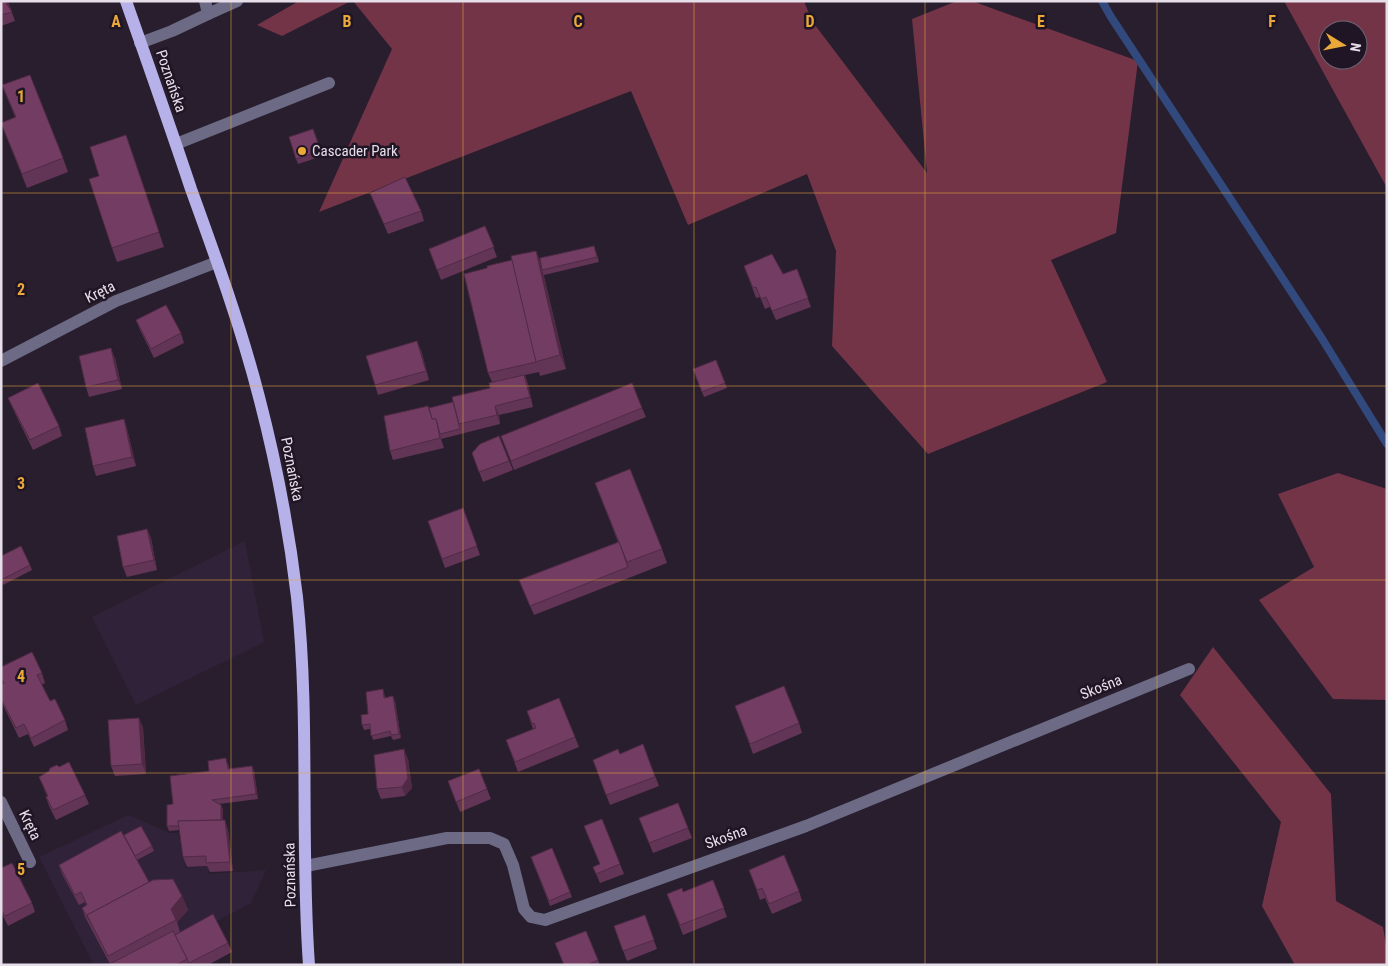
<svg xmlns="http://www.w3.org/2000/svg" width="1388" height="966" font-family="'Roboto Condensed',sans-serif">
<rect width="100%" height="100%" fill="#281e2e"/>
<g fill="#302238">
<polygon points="245,541 264,642 136,705 92,617"/>
<polygon points="130,815 169,833 178,833 186,868 208,866 209,874 266,870 251,903 134,965 94,965 39,857 126,816"/>
</g>
<g fill="#733447" fill-rule="evenodd">
<polygon points="299,1 351,1 282,36 257,25"/>
<polygon points="353,1 804,1 812,21 927,173 912,19 957,1 972,1 1138,61 1116,233 1051,260 1107,382 928,454 832,346 836,251 807,174 688,225 631,91 319,212 392,49"/>
<path d="M1284 1H1387V188ZM1328 30H1358V60H1328Z"/>
<polygon points="1338,473 1387,489 1387,700 1333,699 1259,600 1314,567 1278,494"/>
<polygon points="1213,647 1331,794 1336,901 1383,927 1387,951 1387,965 1295,965 1262,906 1281,822 1180,695"/>
</g>
<g fill="none" stroke-linecap="round" stroke-linejoin="round">
<polyline stroke="#32497d" stroke-width="8" points="1102,1 1111,17 1321,337 1387,444"/>
<g stroke="#6c6a84" stroke-width="12">
<polyline points="208,14 237,1"/>
<polyline points="140,43 172,31 208,14 205,1"/>
<polyline points="176,144 329,83"/>
<polyline points="1,361 116,301 217,262"/>
<polyline points="1,802 30,862"/>
<polyline points="306,866 447,838 490,838 504,844 513,865 524,909 531,917 545,920 806,826 1189,669"/>
</g>
<path stroke="#b7b1e9" stroke-width="12" d="M126 1C148 64 170 126 191 189 216 258 241 327 259 397 276 462 289 530 297 597 310 719 300 842 309 965"/>
</g>
<g fill="#623455">
<polygon points="1,1 8,1 15,21 1,26"/>
<polygon points="2,85 63,158 68,172 27,188 1,123 15,117"/>
<polygon points="313,129 323,156 298,164 296,159"/>
<polygon points="126,135 164,247 117,262 112,248 99,176"/>
<polygon points="370,193 421,211 424,221 388,234"/>
<polygon points="485,226 497,257 441,280 429,249"/>
<polygon points="536,251 541,264 596,251 599,262 544,275 543,272 566,369 540,376 539,372 525,375 528,384 533,407 499,415 500,424 441,439 444,448 393,460 390,451 430,412 453,402 490,388 492,382 488,373 487,268 512,260"/>
<polygon points="744,266 783,274 797,269 811,307 776,320 770,307 765,309 760,297 756,298"/>
<polygon points="136,320 181,333 184,343 154,358 140,330"/>
<polygon points="421,350 429,380 378,395 375,385"/>
<polygon points="115,358 122,389 89,397 86,387"/>
<polygon points="716,360 727,388 704,397 693,369"/>
<polygon points="8,398 59,426 62,436 33,450 12,407"/>
<polygon points="642,408 646,417 514,470 501,436"/>
<polygon points="124,419 127,429 136,466 96,476 93,466"/>
<polygon points="499,436 513,470 483,482 472,453"/>
<polygon points="595,483 662,549 667,563 534,615 519,580 618,542"/>
<polygon points="463,508 480,555 445,568 428,521"/>
<polygon points="147,529 151,538 157,570 127,577 123,567"/>
<polygon points="1,556 30,565 32,570 3,585 1,581"/>
<polygon points="1,667 42,673 45,683 41,685 50,701 65,720 68,730 34,747 28,734 19,738 1,701 1,684 3,684 1,681"/>
<polygon points="383,689 385,697 395,701 401,738 393,740 391,736 373,740 370,729 364,730 362,725"/>
<polygon points="735,706 799,723 802,733 753,754"/>
<polygon points="527,711 575,737 579,747 518,772 506,740 533,729"/>
<polygon points="143,727 146,774 115,776 111,766"/>
<polygon points="643,744 659,786 610,805 593,760 620,754"/>
<polygon points="408,759 412,788 405,796 381,799 377,789"/>
<polygon points="228,763 229,769 252,766 254,771 258,799 219,804 221,805 223,810 223,820 228,830 233,871 210,872 207,866 187,867 183,857 179,830 169,831 167,826 173,804 209,771"/>
<polygon points="479,769 491,799 460,812 448,781"/>
<polygon points="39,777 85,795 89,804 56,820 49,806 46,797 47,796"/>
<polygon points="678,803 692,838 653,853 639,818"/>
<polygon points="124,835 152,846 154,851 137,860 149,882 182,896 188,910 177,922 180,932 228,943 232,952 208,965 108,965 110,964 85,917 82,908 86,905 85,902 79,905 62,874 59,865"/>
<polygon points="552,848 572,897 550,906 531,857"/>
<polygon points="620,864 624,874 600,883 593,867"/>
<polygon points="1,868 32,903 35,912 8,926 1,912"/>
<polygon points="749,870 799,891 802,901 772,914 765,898 760,900"/>
<polygon points="713,880 727,917 683,935 667,894 683,892"/>
<polygon points="645,915 657,949 627,961 614,926"/>
<polygon points="586,931 600,965 564,965 555,943"/>
</g>
<g fill="#502a45">
<polygon points="8,1 11,11 6,3"/>
<polygon points="536,251 541,265 566,369 560,355"/>
<polygon points="417,341 421,350 429,380 426,371"/>
<polygon points="111,348 115,358 122,389 118,380"/>
<polygon points="524,375 528,384 533,407 530,397"/>
<polygon points="495,406 499,415 500,424 497,415"/>
<polygon points="124,419 127,429 136,466 132,457"/>
<polygon points="436,419 441,439 444,448 440,438"/>
<polygon points="147,529 151,538 157,570 154,560"/>
<polygon points="393,696 395,701 401,738 399,734"/>
<polygon points="139,718 143,727 146,774 142,764"/>
<polygon points="404,749 408,759 412,788 405,796 402,787"/>
<polygon points="252,766 254,771 258,799 256,794"/>
<polygon points="221,805 223,810 223,830 221,825"/>
<polygon points="225,820 228,830 233,871 230,862"/>
<polygon points="182,896 188,910 177,922 171,909"/>
</g>
<g fill="#723c63" stroke="#502a45">
<polygon points="1,1 8,1 6,3 12,12 1,15"/>
<polygon points="30,75 63,158 22,174 1,123 16,117 2,85"/>
<polygon points="313,129 321,151 296,159 289,137"/>
<polygon points="126,135 159,232 112,248 89,179 99,176 90,147"/>
<polygon points="405,177 421,211 384,224 370,193"/>
<polygon points="485,226 494,247 437,270 429,249"/>
<polygon points="594,246 597,257 542,270 540,258"/>
<polygon points="536,251 560,355 535,362 511,256"/>
<polygon points="772,254 783,274 797,269 808,298 772,311 766,297 761,299 756,287 753,288 744,266"/>
<polygon points="512,260 536,362 488,373 464,274 487,268 487,266"/>
<polygon points="166,305 181,333 151,349 136,320"/>
<polygon points="417,341 426,371 375,385 366,356"/>
<polygon points="111,348 118,380 86,387 79,356"/>
<polygon points="716,360 725,383 702,392 693,369"/>
<polygon points="524,375 530,397 495,406 497,415 459,424 452,397 490,388 489,383"/>
<polygon points="38,383 59,426 30,440 8,398"/>
<polygon points="632,383 642,408 511,461 501,436"/>
<polygon points="453,402 460,429 440,434 436,419 432,419 429,408"/>
<polygon points="428,406 432,419 436,419 440,438 390,451 384,416"/>
<polygon points="124,419 132,457 93,466 85,428"/>
<polygon points="499,436 509,461 479,472 472,453 480,444"/>
<polygon points="630,469 662,549 627,562 595,483"/>
<polygon points="463,508 477,546 442,559 428,521"/>
<polygon points="147,529 154,560 123,567 117,536"/>
<polygon points="619,542 628,567 530,606 519,580"/>
<polygon points="21,546 30,565 1,580 1,556"/>
<polygon points="32,652 42,673 37,675 50,701 55,699 65,720 31,738 24,724 16,728 1,699 1,684 4,683 1,678 1,667"/>
<polygon points="784,686 799,723 750,744 735,706"/>
<polygon points="383,689 384,698 393,696 399,734 391,735 390,731 371,736 370,724 362,725 361,715 368,714 366,692"/>
<polygon points="559,698 575,737 515,762 506,740 536,728 534,723 532,724 527,711"/>
<polygon points="139,718 142,764 111,766 108,720"/>
<polygon points="643,744 655,777 606,795 593,760 618,749 620,754"/>
<polygon points="404,749 408,778 402,787 377,789 374,755"/>
<polygon points="226,758 228,769 252,766 256,794 212,800 221,805 221,820 178,821 179,826 167,826 167,805 173,804 170,776 209,771 208,761"/>
<polygon points="69,762 85,795 53,810 46,797 48,796 39,777 49,771 50,768 57,765 59,767"/>
<polygon points="479,769 487,789 456,802 448,781"/>
<polygon points="678,803 688,828 649,843 639,818"/>
<polygon points="602,819 620,864 596,874 593,867 600,864 584,826"/>
<polygon points="225,820 230,862 206,863 206,856 183,857 178,821"/>
<polygon points="141,826 152,846 135,856 124,835"/>
<polygon points="121,831 149,882 87,915 89,920 82,908 87,905 81,892 75,895 59,865"/>
<polygon points="552,848 570,892 549,901 531,857"/>
<polygon points="784,855 799,891 769,904 762,888 757,890 749,870"/>
<polygon points="12,863 32,903 5,916 1,910 1,868"/>
<polygon points="173,879 182,896 171,909 176,920 108,956 87,915 153,880"/>
<polygon points="713,880 724,908 680,925 667,894 682,888 683,892"/>
<polygon points="213,914 228,943 189,963 175,935"/>
<polygon points="645,915 654,940 623,951 614,926"/>
<polygon points="173,931 187,959 176,965 108,965"/>
<polygon points="586,931 598,960 587,965 564,965 555,943"/>
</g>
<path fill="none" stroke="#eba93a" stroke-width="1" stroke-opacity="0.55" d="M231 1V965M463 1V965M694 1V965M925 1V965M1157 1V965M1 193H1387M1 386H1387M1 580H1387M1 773H1387"/>
<circle fill="#eba93a" stroke="#1f1524" stroke-width="2" cx="302" cy="151" r="5"/>
<g text-anchor="middle" dominant-baseline="central" stroke-width="5" stroke-linejoin="round" paint-order="stroke">
<g font-size="15" fill="#e6dfea" stroke="#1f1524">
<text transform="translate(171 81) rotate(71)">Poznańska</text>
<text transform="translate(100 292) rotate(-26)">Kręta</text>
<text transform="translate(292 469) rotate(79)">Poznańska</text>
<text transform="translate(1101 687) rotate(-22)">Skośna</text>
<text transform="translate(30 825) rotate(64)">Kręta</text>
<text transform="translate(726 837) rotate(-20)">Skośna</text>
<text transform="translate(290 875) rotate(-91)">Poznańska</text>
</g>
<g font-size="15" fill="#e6dfea" stroke="#1f1524" text-anchor="start">
<text x="312" y="151">Cascader Park</text>
</g>
</g>
<g font-size="16" text-anchor="middle" font-weight="bold" fill="#eba93a" stroke="#1f1524" stroke-width="5" stroke-linejoin="round" paint-order="stroke">
<text x="116" y="27">A</text>
<text x="347" y="27">B</text>
<text x="578" y="27">C</text>
<text x="810" y="27">D</text>
<text x="1041" y="27">E</text>
<text x="1272" y="27">F</text>
<text x="21" y="102">1</text>
<text x="21" y="295">2</text>
<text x="21" y="489">3</text>
<text x="21" y="682">4</text>
<text x="21" y="875">5</text>
</g>
<rect width="1388" height="966" fill="none" stroke="#e6dfea" stroke-width="5"/>
<g transform="translate(1343 45) rotate(100)"><circle r="24" fill="#1f1524" stroke="#6f6673"/>
<path d="M0-4L9 19L0 12L-9 19Z" fill="#eba93a"/>
<text y="-8" font-size="14" font-weight="bold" text-anchor="middle" fill="#e6dfea">N</text>
</g>
</svg>
